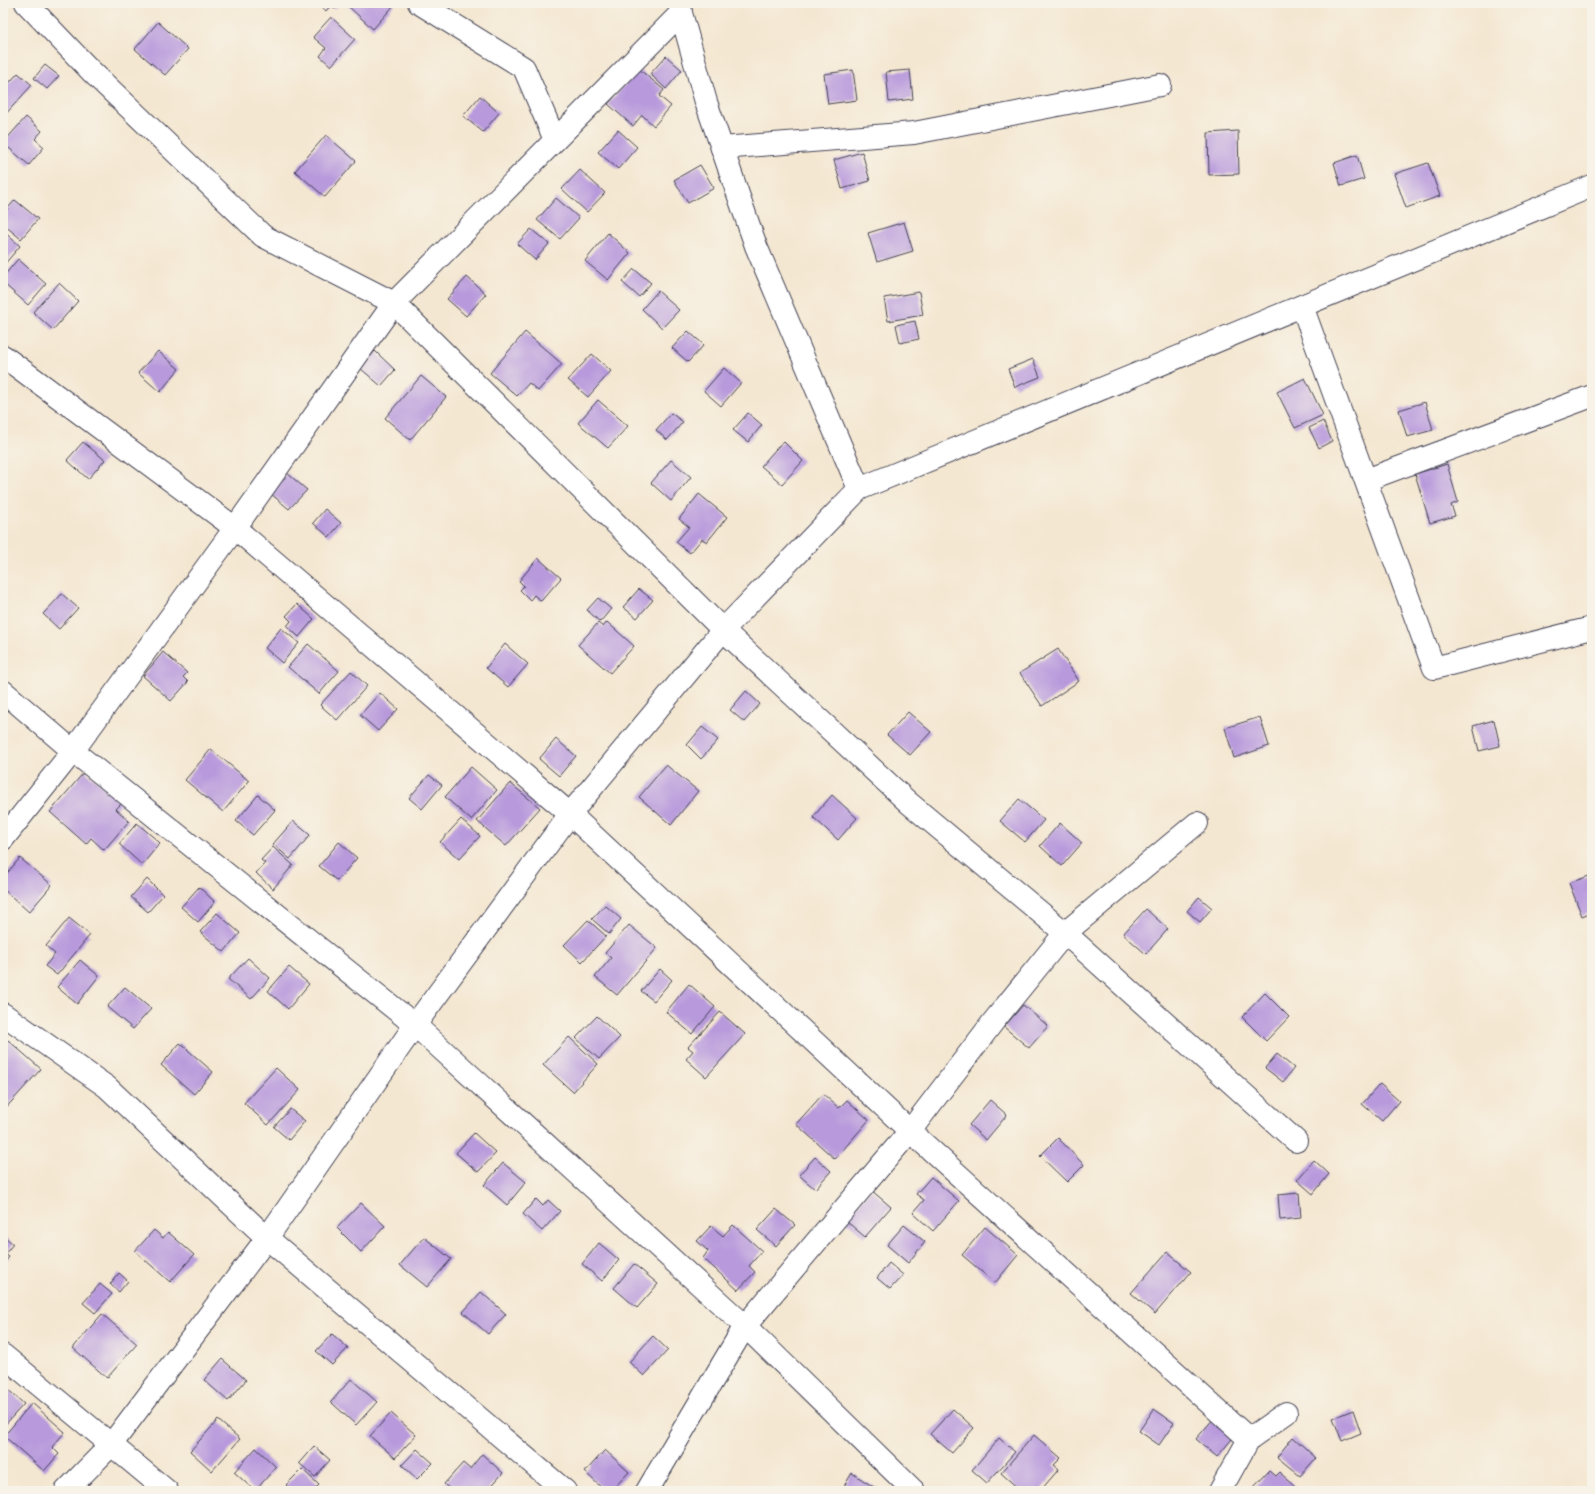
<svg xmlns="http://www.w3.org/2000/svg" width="1595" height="1494" font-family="'IM FELL Great Primer',serif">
<rect width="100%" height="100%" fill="#f7f3e8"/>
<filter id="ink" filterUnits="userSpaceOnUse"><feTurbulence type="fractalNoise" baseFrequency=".025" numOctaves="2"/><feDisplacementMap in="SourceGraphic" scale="8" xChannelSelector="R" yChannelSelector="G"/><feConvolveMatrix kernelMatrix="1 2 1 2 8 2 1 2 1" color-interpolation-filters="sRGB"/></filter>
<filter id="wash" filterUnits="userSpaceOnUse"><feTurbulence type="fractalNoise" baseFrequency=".012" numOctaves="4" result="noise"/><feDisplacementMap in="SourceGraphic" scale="16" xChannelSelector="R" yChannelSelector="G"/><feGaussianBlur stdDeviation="0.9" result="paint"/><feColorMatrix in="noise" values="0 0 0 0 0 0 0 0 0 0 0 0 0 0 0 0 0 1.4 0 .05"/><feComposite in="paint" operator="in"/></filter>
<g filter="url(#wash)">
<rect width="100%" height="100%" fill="#f4e7d1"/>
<g id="blocks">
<g fill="#b799dc">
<polygon points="317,3 340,3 335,9 331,5 326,11"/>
<polygon points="350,3 396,3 373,29 348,6"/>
<polygon points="331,17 355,39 331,66 320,56 326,48 313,37"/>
<polygon points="158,22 188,49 165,75 135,49"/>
<polygon points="666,56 682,70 666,89 650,74"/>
<polygon points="45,65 59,76 47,89 34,78"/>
<polygon points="639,69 664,90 659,96 671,106 654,126 642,115 633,126 608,104"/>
<polygon points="853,70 857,100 828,104 824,74"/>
<polygon points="910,70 913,99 889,102 886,72"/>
<polygon points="18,73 32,85 3,117 3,76 10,82"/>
<polygon points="480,96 499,113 483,132 463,116"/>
<polygon points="26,117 42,131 35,139 44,147 29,165 3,143"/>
<polygon points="618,130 637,147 618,169 598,152"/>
<polygon points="1238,131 1239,174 1209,175 1208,133"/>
<polygon points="326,135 356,161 325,197 295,171"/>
<polygon points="862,152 870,181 842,189 834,160"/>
<polygon points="1357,155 1364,179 1341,186 1334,163"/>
<polygon points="1428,163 1440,196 1406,208 1394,174"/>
<polygon points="700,165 714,188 688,203 674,180"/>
<polygon points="580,170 605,193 587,212 562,189"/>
<polygon points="556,198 579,218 560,239 537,220"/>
<polygon points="15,200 38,219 21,239 3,224 3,214"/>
<polygon points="904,222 913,251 877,262 868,233"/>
<polygon points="531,229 549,244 535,260 517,244"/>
<polygon points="3,231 20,246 3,266"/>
<polygon points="608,233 630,253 608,280 585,261"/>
<polygon points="18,259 46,284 28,305 3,283 3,277"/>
<polygon points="634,269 651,283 639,297 622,282"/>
<polygon points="467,277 486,294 466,316 447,299"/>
<polygon points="59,283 78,301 53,330 33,312"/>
<polygon points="658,291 679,310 662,328 642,309"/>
<polygon points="919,292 923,315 888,321 884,298"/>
<polygon points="915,321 919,339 900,343 896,325"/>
<polygon points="688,331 704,345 688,362 672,348"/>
<polygon points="525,332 562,364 538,391 529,383 517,396 490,373"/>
<polygon points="158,351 179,369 160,392 138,373"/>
<polygon points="375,351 395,370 381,386 360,368"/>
<polygon points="592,354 611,371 588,397 568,380"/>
<polygon points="1033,359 1040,377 1015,387 1008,369"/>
<polygon points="724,368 741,383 721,406 704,391"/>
<polygon points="421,376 446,397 410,440 385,418"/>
<polygon points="1305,378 1323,415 1295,428 1277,392"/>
<polygon points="598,400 628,426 608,448 578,423"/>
<polygon points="1425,402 1433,430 1407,437 1399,410"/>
<polygon points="671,413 683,422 667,440 656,430"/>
<polygon points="748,413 762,425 748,442 733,430"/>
<polygon points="1323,421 1332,441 1319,448 1309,428"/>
<polygon points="783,441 803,461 782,484 761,466"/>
<polygon points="83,442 105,460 88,479 67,460"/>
<polygon points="671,460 691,477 671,501 651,483"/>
<polygon points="1447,464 1458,502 1451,505 1455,516 1430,523 1415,474"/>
<polygon points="287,473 307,490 289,509 270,493"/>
<polygon points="699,494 727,517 707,542 702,539 690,553 676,542 689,527 679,519"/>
<polygon points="325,509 341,523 329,537 313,523"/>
<polygon points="538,558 561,578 541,601 534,595 530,600 520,590 524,586 519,581"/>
<polygon points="639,589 653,600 637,618 623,607"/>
<polygon points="62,594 78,608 59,629 43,614"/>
<polygon points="598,598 611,609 600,622 587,610"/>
<polygon points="297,604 314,619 299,637 287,626 291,621 286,616"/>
<polygon points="607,622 634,646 610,673 578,645 598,623 603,627"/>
<polygon points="281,628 299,643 282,663 265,648"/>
<polygon points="308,644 339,671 319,694 288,667"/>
<polygon points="505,644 528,664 508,687 486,668"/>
<polygon points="1058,649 1079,681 1042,706 1020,673"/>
<polygon points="163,652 187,673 183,677 188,682 171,701 143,676"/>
<polygon points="351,671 367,686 337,720 320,705"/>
<polygon points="746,691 760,704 744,722 730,710"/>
<polygon points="380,693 398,709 378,731 360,715"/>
<polygon points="908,712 931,732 910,755 887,735"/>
<polygon points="1260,717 1269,746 1234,758 1225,728"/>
<polygon points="1494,720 1500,746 1479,751 1473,726"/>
<polygon points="702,727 718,740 701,759 687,745"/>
<polygon points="556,739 576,756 559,776 539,759"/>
<polygon points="211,749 249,781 223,812 185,780"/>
<polygon points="666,765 698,791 671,825 639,797"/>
<polygon points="471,767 497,790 471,820 445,797"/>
<polygon points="85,771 122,803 116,809 129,821 104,850 91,838 86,844 50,812"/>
<polygon points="429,775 442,785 422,809 409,798"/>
<polygon points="510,783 540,808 506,846 477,821"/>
<polygon points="258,795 275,810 253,835 236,821"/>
<polygon points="832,795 857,818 838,840 813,817"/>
<polygon points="1019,799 1044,820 1025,842 1000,821"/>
<polygon points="461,819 480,836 459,859 440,842"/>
<polygon points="293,821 310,835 290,859 273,844"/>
<polygon points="137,823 160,843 142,865 119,844"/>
<polygon points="1060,823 1082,843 1062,866 1040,846"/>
<polygon points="339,842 357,858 337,881 319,866"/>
<polygon points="273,847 293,865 273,889 256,873 265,863 261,860"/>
<polygon points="20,858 52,885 29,912 3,889 3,878"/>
<polygon points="1592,875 1592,912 1582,916 1569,883"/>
<polygon points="147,879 163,895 148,912 131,897"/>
<polygon points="199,887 215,902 198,922 181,907"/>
<polygon points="1199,897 1212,908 1200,922 1187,911"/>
<polygon points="605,905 621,919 609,934 592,919"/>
<polygon points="1146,909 1168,929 1146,954 1123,934"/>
<polygon points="217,913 240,933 224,952 200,932"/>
<polygon points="69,918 90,935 57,975 45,966 55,954 46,946"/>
<polygon points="588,920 606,936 582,962 564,945"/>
<polygon points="629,925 657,948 617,995 595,977 611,958 605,953"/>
<polygon points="248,958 270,978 251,999 228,979"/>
<polygon points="80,960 99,976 77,1004 57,987"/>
<polygon points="289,967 309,984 288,1009 268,991"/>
<polygon points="660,969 672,980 654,1001 641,991"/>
<polygon points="689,984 715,1007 692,1034 666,1012"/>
<polygon points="125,987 151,1009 133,1029 107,1007"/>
<polygon points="1265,993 1289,1017 1266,1041 1242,1017"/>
<polygon points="1023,1005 1048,1026 1029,1048 1004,1027"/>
<polygon points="720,1012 745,1034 706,1077 686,1059 693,1051 688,1047"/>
<polygon points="597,1016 620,1037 599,1059 576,1038"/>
<polygon points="569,1037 598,1064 573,1092 543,1065"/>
<polygon points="8,1040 41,1069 3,1111 3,1046"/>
<polygon points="180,1043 213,1072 194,1094 161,1065"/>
<polygon points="1277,1054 1294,1068 1283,1082 1265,1068"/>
<polygon points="276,1068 300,1090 268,1125 244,1103"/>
<polygon points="1380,1084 1399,1101 1382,1121 1362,1104"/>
<polygon points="823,1094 839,1108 847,1100 869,1120 835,1159 796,1124"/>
<polygon points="990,1100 1007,1115 986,1140 969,1125"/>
<polygon points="290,1109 305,1121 289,1140 274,1127"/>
<polygon points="474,1133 496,1153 478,1172 456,1153"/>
<polygon points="1058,1138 1084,1165 1067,1182 1040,1156"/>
<polygon points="815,1157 831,1171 815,1189 799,1175"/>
<polygon points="1314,1160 1329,1174 1313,1194 1297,1180"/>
<polygon points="503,1163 526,1182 507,1205 484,1185"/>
<polygon points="931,1177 959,1201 933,1231 913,1213 924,1200 916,1194"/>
<polygon points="871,1190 891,1207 865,1237 845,1220"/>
<polygon points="1299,1193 1301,1218 1280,1220 1278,1195"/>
<polygon points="536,1199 543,1206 548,1200 560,1211 542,1231 523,1214"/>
<polygon points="361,1203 385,1226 361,1252 337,1228"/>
<polygon points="776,1209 795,1225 776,1246 757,1230"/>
<polygon points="733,1225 762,1251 749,1266 755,1272 738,1290 703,1258 708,1251 697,1241 711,1226 723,1236"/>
<polygon points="904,1225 925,1242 908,1263 887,1245"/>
<polygon points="985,1227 1018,1255 995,1283 962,1255"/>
<polygon points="154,1230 163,1238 168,1232 194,1255 170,1282 135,1251"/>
<polygon points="3,1235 13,1244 5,1254 9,1257 3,1264"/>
<polygon points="424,1237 451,1259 427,1287 400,1265"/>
<polygon points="599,1243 619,1260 602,1281 582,1264"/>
<polygon points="1167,1252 1191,1272 1155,1314 1131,1293"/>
<polygon points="889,1263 903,1275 890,1289 877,1278"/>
<polygon points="634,1264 658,1284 637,1308 614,1288"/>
<polygon points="119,1273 128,1281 119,1292 110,1284"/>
<polygon points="100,1284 112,1294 95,1313 83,1303"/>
<polygon points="481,1292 506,1314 488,1334 463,1312"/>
<polygon points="102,1314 137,1344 107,1378 73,1348"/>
<polygon points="332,1334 348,1348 332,1365 316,1351"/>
<polygon points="653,1336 668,1350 644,1376 629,1362"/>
<polygon points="222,1359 246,1380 228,1401 204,1380"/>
<polygon points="351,1379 377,1402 356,1425 331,1402"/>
<polygon points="3,1385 24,1404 3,1427"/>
<polygon points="32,1403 65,1432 52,1447 59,1454 44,1471 4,1436"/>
<polygon points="953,1409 974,1428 952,1453 930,1434"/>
<polygon points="1154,1409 1174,1423 1159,1445 1139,1431"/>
<polygon points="1353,1410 1361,1433 1342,1441 1333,1418"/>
<polygon points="391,1413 416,1435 395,1458 370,1436"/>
<polygon points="1215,1417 1236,1434 1217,1457 1196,1439"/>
<polygon points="218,1420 240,1439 212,1471 190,1451"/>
<polygon points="1034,1435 1061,1458 1054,1465 1059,1469 1040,1491 1021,1491 1001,1473"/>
<polygon points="1293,1437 1316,1458 1300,1476 1277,1457"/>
<polygon points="999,1438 1015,1452 987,1483 972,1470"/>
<polygon points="314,1446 330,1460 315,1477 299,1463"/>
<polygon points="256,1448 276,1467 255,1491 234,1472"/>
<polygon points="417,1449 433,1463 417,1479 402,1465"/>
<polygon points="605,1450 629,1472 611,1491 605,1491 585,1472"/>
<polygon points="482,1454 503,1473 487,1491 452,1491 444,1484 463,1463 470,1469"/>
<polygon points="302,1469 319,1485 313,1491 292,1491 286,1485"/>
<polygon points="1269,1471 1275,1476 1279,1472 1295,1486 1291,1491 1256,1491 1253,1488"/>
<polygon points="852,1473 880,1491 841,1491"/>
</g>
</g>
</g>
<g filter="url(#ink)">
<use href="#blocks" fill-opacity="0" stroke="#424052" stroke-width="1"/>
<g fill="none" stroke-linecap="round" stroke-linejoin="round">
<defs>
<g id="minor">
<polyline points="26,3 91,71 263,236 394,303 723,630 909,803 1065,933 1296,1141"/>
<polyline points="419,3 524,68 555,140"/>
<polyline points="680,3 681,13 706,102 756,246 859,489"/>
<polyline points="722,148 914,133 1160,85"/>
<polyline points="1302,306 1434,668 1592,628"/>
<polyline points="3,356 235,528 570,814 910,1131 1249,1439"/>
<polyline points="1366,480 1592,396"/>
<polyline points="3,691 73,751 415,1025 745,1326 914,1491"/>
<polyline points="3,839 73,751 235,528 394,303 681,13"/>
<polyline points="3,1014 107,1087 267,1238 565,1491"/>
<polyline points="3,1355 167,1491"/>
<polyline points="66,1491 111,1445 267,1238 415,1025 570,814 723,630 859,489 1592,186"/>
<polyline points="647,1491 745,1326 910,1131 993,1022 1065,933 1197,823"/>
<polyline points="1220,1491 1249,1439 1286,1413"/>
</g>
</defs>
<use href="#minor" stroke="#424052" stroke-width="24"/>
<use href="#minor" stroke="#fff" stroke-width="22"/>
</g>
</g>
<rect width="1595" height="1494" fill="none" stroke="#f7f3e8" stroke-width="16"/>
</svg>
